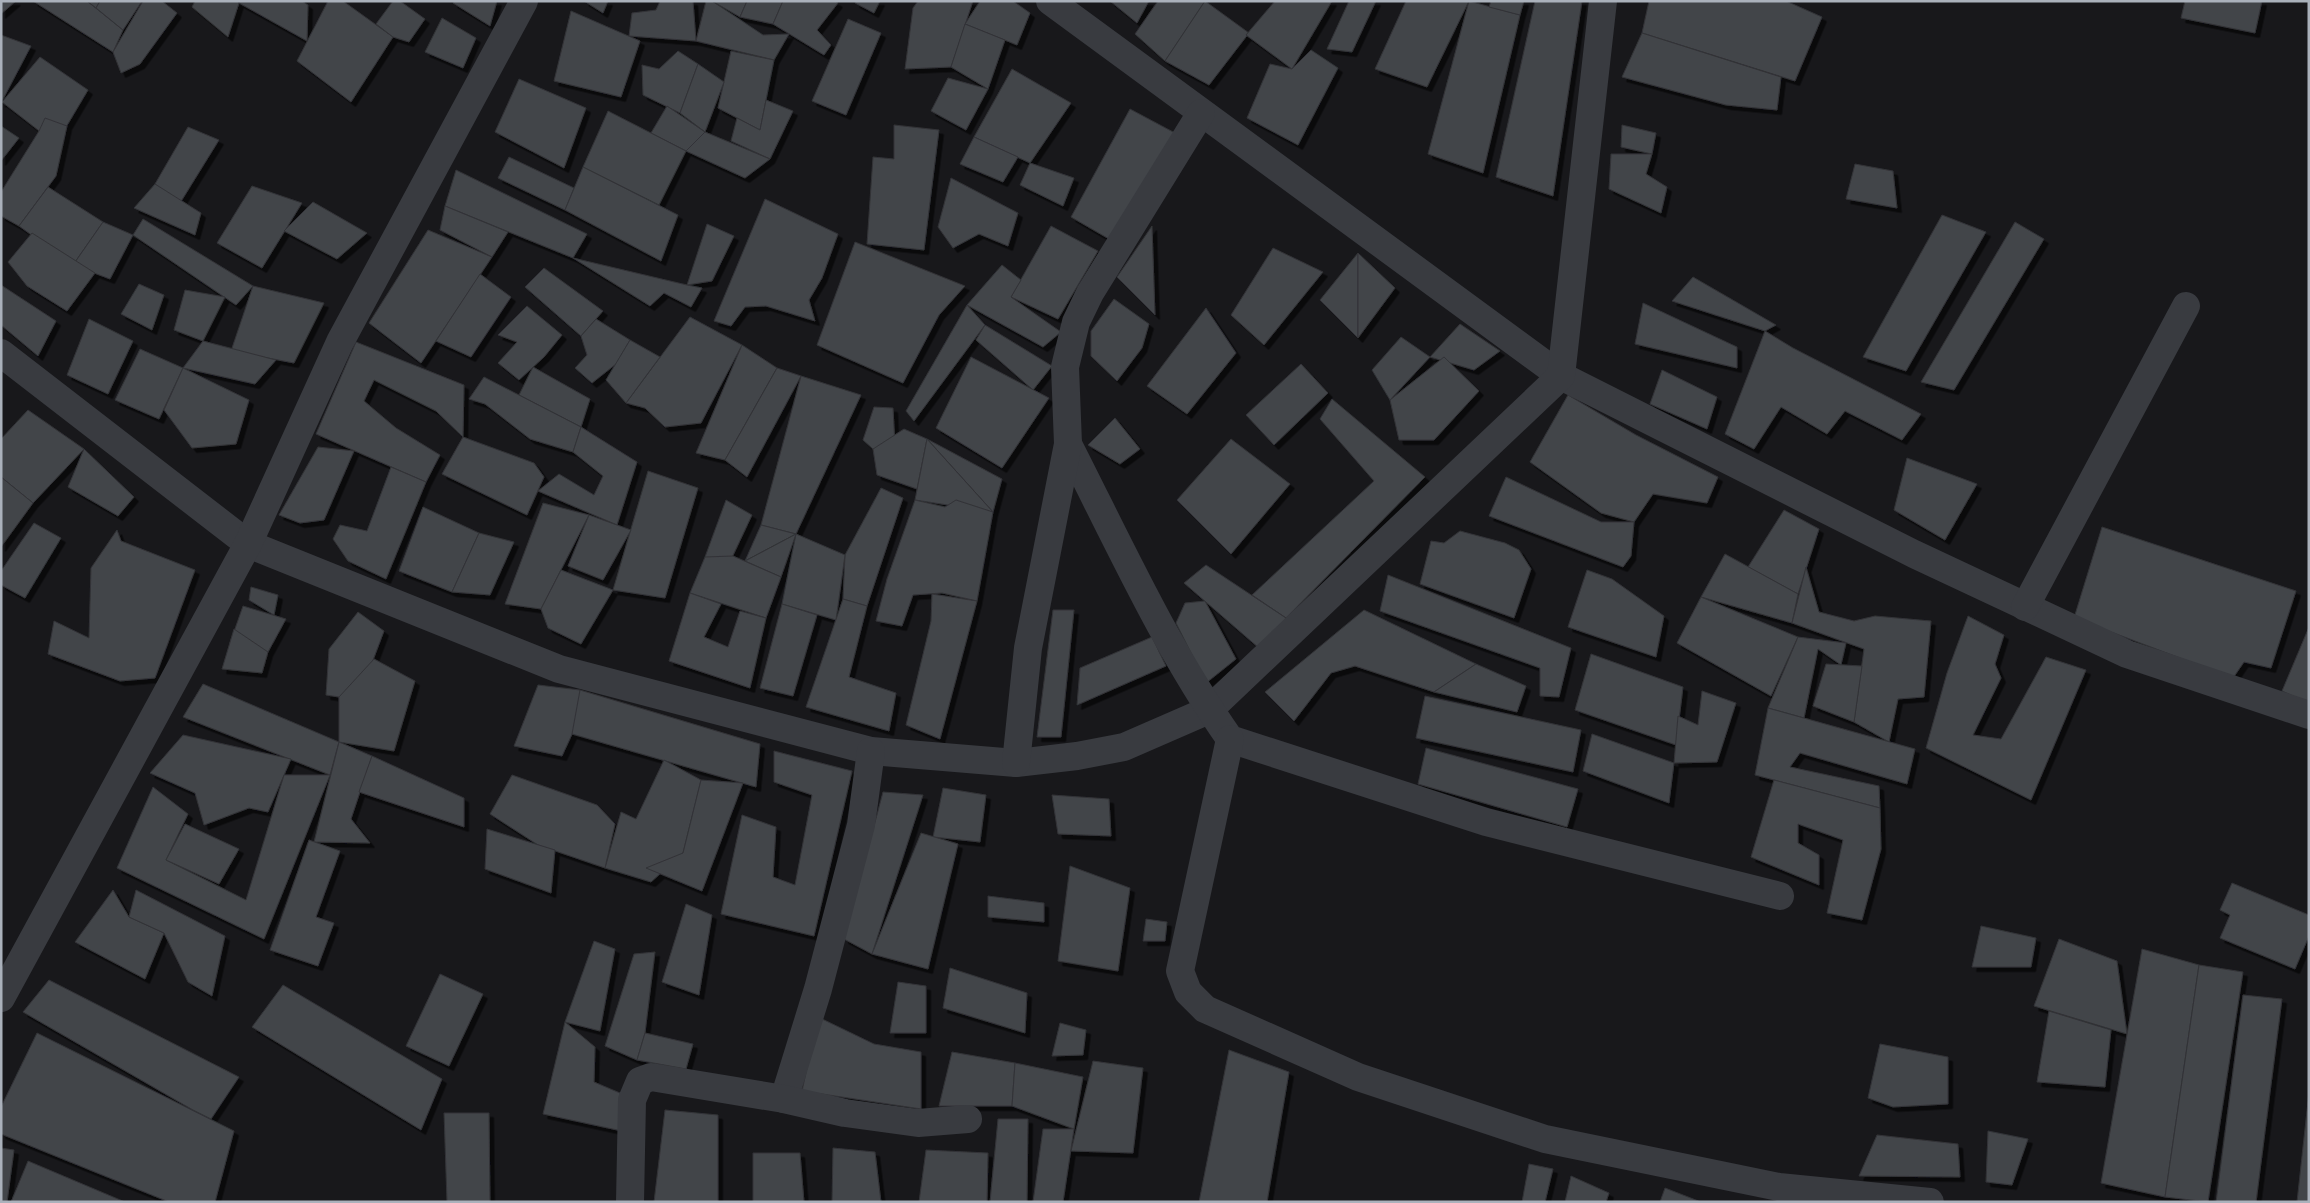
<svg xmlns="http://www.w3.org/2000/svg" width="2310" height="1203" font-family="'Archivo Narrow',sans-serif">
<defs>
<filter id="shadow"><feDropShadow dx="4.5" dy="4.5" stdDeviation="0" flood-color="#0009"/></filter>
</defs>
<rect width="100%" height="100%" fill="#18181b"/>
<g fill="#424448" stroke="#323337" filter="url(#shadow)">
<polygon points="1,1 16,1 1,14"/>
<polygon points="33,1 87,1 123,30 113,52"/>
<polygon points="87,1 100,1 96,8"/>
<polygon points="100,1 142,1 123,30 96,8"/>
<polygon points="143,1 162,1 177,13 140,64 121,73 113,52"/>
<polygon points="195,1 237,1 239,3 228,37 192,7"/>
<polygon points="241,1 302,1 308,5 307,41 239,3"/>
<polygon points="328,1 343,1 393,37 351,102 297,61"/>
<polygon points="393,1 400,1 425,19 409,42 393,37 376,24"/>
<polygon points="454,1 497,1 490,26 453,3"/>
<polygon points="584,1 608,1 603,13"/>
<polygon points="660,1 693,1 696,41 629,36 632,13 656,10"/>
<polygon points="706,1 712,1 763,35 789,34 774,60 696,41"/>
<polygon points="712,1 747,1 740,17"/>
<polygon points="747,1 783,1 773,24 740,17"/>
<polygon points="783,1 835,1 838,3 817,30 831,45 824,55 773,24"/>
<polygon points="856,1 880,1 874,13 855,3"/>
<polygon points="918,1 973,1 951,67 905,69 913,8"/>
<polygon points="980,1 1013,1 1030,13 1017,45 965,24"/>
<polygon points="1110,1 1149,1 1137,23"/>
<polygon points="1158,1 1205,1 1165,61 1135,34"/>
<polygon points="1205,1 1249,33 1209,85 1165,61"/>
<polygon points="1275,1 1332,1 1292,69 1246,35"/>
<polygon points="1349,1 1376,1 1352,52 1327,49"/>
<polygon points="1406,1 1469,1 1427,87 1375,69"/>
<polygon points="1469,1 1520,15 1483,173 1428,154"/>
<polygon points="1491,1 1524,1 1520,15 1489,7"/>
<polygon points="1535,1 1582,1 1553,196 1496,177"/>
<polygon points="1649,1 1786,1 1822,17 1795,81 1642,33"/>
<polygon points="2185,1 2262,1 2255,33 2181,18"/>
<polygon points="571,11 640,41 621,97 554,81"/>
<polygon points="442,18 476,38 463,68 425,52"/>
<polygon points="848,19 881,33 846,115 812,101"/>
<polygon points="965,24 1005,40 988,89 951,67"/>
<polygon points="1642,33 1781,77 1777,110 1726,105 1622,77"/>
<polygon points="1,35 31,46 1,103"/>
<polygon points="1311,50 1338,68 1298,145 1247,118 1270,64 1292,69"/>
<polygon points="678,51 698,64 680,113 643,95 642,65 659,69"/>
<polygon points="731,51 774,60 760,130 718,108"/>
<polygon points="40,57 88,90 56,144 2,102"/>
<polygon points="698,64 724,82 705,132 680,113"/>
<polygon points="1012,69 1071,103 1030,163 974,137"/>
<polygon points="948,78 988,89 966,130 931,111"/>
<polygon points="519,79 586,108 564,168 495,132"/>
<polygon points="766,100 793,111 770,159 731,141 737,118 760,130"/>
<polygon points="667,106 705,132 686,151 651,133"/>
<polygon points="1130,109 1175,133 1109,239 1071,217"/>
<polygon points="608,111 686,151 659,205 583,167"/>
<polygon points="45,118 67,126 56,176 19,226 1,216 1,192 39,131"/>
<polygon points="894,125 939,130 924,250 867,244 873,157 894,159"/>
<polygon points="1622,125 1656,133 1652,154 1621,147"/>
<polygon points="1,126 19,138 1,161"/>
<polygon points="188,127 219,140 180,203 155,184"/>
<polygon points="705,132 770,159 745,178 686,151"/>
<polygon points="974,137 1018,157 1003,182 960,164"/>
<polygon points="1611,154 1652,154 1646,174 1667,187 1661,213 1609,189"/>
<polygon points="509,157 574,188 565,210 498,178"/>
<polygon points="1030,163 1074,178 1063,206 1020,185"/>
<polygon points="1855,164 1893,171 1897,208 1846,199"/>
<polygon points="583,167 678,215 661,261 565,210"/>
<polygon points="456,170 587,234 573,258 445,206"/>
<polygon points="951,178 1018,213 1008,246 979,234 953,248 938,227"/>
<polygon points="155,184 201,213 195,235 134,208"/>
<polygon points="252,186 302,203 262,268 217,243"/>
<polygon points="48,187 103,222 73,265 19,226"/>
<polygon points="765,199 838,234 822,278 809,300 815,321 766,306 745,307 731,326 714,321"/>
<polygon points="313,202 367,233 337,259 284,231"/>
<polygon points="445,206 508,232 492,257 440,230"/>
<polygon points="1942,215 1986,232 1906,371 1863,357"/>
<polygon points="143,219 253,286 236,305 133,235"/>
<polygon points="103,222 133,235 110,279 73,265"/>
<polygon points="2015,222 2044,239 1954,390 1921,382"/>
<polygon points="707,224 734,236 712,281 687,285"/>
<polygon points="1051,226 1098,251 1058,319 1011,297"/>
<polygon points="1152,226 1155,315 1117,277"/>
<polygon points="428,230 492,257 421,363 369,323"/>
<polygon points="32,233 95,273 67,311 27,286 8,262"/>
<polygon points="855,242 965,286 939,315 903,383 817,345"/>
<polygon points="1273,248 1323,272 1264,345 1231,315"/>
<polygon points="1358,253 1358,338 1320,300"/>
<polygon points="1358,253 1395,288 1358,338"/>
<polygon points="573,258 687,285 702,288 691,307 664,293 650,306"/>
<polygon points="1002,265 1021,280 1011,297 1061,332 1043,347 967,305"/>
<polygon points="544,268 603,311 581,336 525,287"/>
<polygon points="480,274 511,297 471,357 436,341"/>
<polygon points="1693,277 1776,325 1765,331 1672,301"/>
<polygon points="139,284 164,295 152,330 121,314"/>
<polygon points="1,285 56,321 38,356 1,325"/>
<polygon points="253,286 324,303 294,363 231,351"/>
<polygon points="185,290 225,297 203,341 174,330"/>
<polygon points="1114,299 1149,324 1142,348 1117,381 1091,356 1091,331"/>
<polygon points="1643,303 1737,347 1737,368 1635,344"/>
<polygon points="967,305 985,325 914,421 906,411"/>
<polygon points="527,306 562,335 544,357 519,380 498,363 517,342 498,335"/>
<polygon points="1206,308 1236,353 1187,414 1147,386"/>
<polygon points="690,317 742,345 701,423 665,427 645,408 626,403"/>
<polygon points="89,319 133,341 108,394 67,375"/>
<polygon points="596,319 630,340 616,364 592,383 575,368 587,355 581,336"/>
<polygon points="1460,324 1500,351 1474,370 1430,357"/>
<polygon points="985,325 1052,366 1033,390 976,340"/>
<polygon points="1765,331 1793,348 1921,414 1902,440 1845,411 1827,434 1781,407 1754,449 1725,434"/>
<polygon points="1401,337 1430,357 1390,400 1372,370"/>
<polygon points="630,340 660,357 626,403 606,380"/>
<polygon points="203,341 276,360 255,384 183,368"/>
<polygon points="356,342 464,385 463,437 436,411 374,380 364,401 396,428 440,455 426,482 316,434"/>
<polygon points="742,345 777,368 725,460 696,453"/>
<polygon points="140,349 183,368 159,419 115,400"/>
<polygon points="971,357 1049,398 1002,468 936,428"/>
<polygon points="1444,357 1479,391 1434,440 1399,440 1390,400"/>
<polygon points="1301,364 1328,393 1274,445 1246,415"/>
<polygon points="533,367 590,399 581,427 519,395"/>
<polygon points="183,368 249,400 236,444 192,448 164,410"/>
<polygon points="777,368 801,376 747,477 725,460"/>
<polygon points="1662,370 1717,397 1707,429 1650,404"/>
<polygon points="801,376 861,395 796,534 761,525"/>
<polygon points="484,377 581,427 573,452 530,439 485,404 469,399"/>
<polygon points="1568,395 1636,435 1718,477 1707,503 1653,494 1634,522 1601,513 1530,462"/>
<polygon points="1332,399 1425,477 1286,618 1252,595 1374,481 1320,419"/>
<polygon points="874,407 893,408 895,446 873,449 863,440"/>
<polygon points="28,410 84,449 33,503 1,477 1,439"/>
<polygon points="1115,418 1140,449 1120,464 1088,445"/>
<polygon points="581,427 637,462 617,525 538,491 559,474 594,495 603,476 573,452"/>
<polygon points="904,429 927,439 917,489 877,475 873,449"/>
<polygon points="463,437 534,463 544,477 527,515 442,474"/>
<polygon points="927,439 1002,479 993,512"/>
<polygon points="927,439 993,512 915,500"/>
<polygon points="1231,439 1290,484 1231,554 1177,500"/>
<polygon points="318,447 354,451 324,520 300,523 279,515"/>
<polygon points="84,449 134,497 118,516 68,487"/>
<polygon points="1907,458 1977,484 1945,540 1894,510"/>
<polygon points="391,467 426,482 386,579 348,561 333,539 340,525 367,531"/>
<polygon points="648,471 698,488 665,598 613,590"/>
<polygon points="1,477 33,503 1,547"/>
<polygon points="1506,477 1601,522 1634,522 1631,556 1623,567 1489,516"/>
<polygon points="881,488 903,498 867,606 843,599 845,555"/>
<polygon points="726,500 752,515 728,566 705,557"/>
<polygon points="915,500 945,507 956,500 993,512 977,601 942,593 913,595 902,626 876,621 887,579"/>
<polygon points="543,503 589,515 541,609 505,604"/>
<polygon points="423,507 479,533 452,592 399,571"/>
<polygon points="1784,510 1819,529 1798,594 1748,567"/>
<polygon points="589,515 631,530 603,580 568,566"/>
<polygon points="34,523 61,538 25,598 1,585 1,571"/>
<polygon points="761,525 796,534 745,561"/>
<polygon points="2102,527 2296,591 2271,668 2244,662 2233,678 2074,618"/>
<polygon points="117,530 121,541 195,570 155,678 120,681 48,654 54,621 89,638 91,568"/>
<polygon points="1460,531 1505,543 1519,550 1531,569 1514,618 1420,584 1431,541 1444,543"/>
<polygon points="479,533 514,542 490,595 452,592"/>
<polygon points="796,534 781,577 745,561"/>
<polygon points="796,534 845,555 836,620 782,604"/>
<polygon points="1725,554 1798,594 1792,623 1701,597"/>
<polygon points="733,556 781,577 766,618 690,593 705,557"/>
<polygon points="1206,565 1286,618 1267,655 1184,583"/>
<polygon points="1806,567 1819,612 1854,621 1875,616 1931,621 1924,697 1898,699 1889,742 1854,722 1864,649 1792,623"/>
<polygon points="561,570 613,590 581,644 548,628 541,609"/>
<polygon points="1587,570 1612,579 1664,616 1656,657 1568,627"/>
<polygon points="1388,575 1571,648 1559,697 1540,696 1540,668 1380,611"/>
<polygon points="251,587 278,595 274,615 249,600"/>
<polygon points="690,593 721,604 704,637 728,647 740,611 766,618 750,688 669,661"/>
<polygon points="932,594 977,601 940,739 906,725 931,621"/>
<polygon points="1701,597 1798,637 1771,696 1677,643"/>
<polygon points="843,599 867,606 849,677 896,693 889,731 806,707"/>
<polygon points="1205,601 1236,659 1206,683 1176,623 1185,603"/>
<polygon points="782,604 817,615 793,696 760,688"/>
<polygon points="243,606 286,619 268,652 230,643"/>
<polygon points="1053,610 1074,610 1061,737 1037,737"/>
<polygon points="1364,610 1476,664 1434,692 1355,666 1331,673 1294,721 1265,692"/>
<polygon points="358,612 384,631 358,700 326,695 329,649"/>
<polygon points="1968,616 2004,635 1995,664 2001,678 1973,735 2001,739 2046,657 2086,670 2031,800 1926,748 1947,673"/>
<polygon points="2309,627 2309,703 2282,691"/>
<polygon points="234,629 268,652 262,673 222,669"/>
<polygon points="1152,637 1166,666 1077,705 1080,668"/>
<polygon points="1798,637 1846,643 1841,665 1818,649 1804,718 1768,708"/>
<polygon points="1591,654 1683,687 1676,745 1575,710"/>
<polygon points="374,659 415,681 394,751 339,742 339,697"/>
<polygon points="1476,664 1526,686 1517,712 1434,692"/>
<polygon points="1826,664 1862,666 1854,722 1813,706"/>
<polygon points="203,684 339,742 330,775 183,717"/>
<polygon points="538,685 580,690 580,717 562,756 514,746"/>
<polygon points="580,690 760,744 756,787 572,734"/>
<polygon points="1702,691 1736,703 1717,762 1674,763 1678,716 1698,725"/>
<polygon points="1425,696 1581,730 1573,772 1416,738"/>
<polygon points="1768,708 1915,749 1907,784 1800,753 1790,767 1879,786 1880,808 1755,775"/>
<polygon points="1592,734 1674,763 1669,803 1583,771"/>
<polygon points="183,735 291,759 268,812 249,808 204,825 195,793 150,773"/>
<polygon points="339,742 372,756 351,819 370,843 314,842"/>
<polygon points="1426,748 1578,789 1567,827 1418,784"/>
<polygon points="774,751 852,771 814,936 721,914 742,815 776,827 773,877 795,885 812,795 774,782"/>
<polygon points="372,756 464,798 464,827 359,792"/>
<polygon points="664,760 701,780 683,853 651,882 605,868 621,812 636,819"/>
<polygon points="284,775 330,775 264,939 117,868 153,787 188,814 166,860 246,900"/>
<polygon points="512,775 597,805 615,824 605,868 538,845 490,814"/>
<polygon points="701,780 743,783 702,891 646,868 683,853"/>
<polygon points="1774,780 1880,808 1881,849 1862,920 1827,913 1843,840 1798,824 1798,843 1819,855 1819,885 1751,857"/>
<polygon points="943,788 986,795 980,842 933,837"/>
<polygon points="883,792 923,795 872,954 844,939"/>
<polygon points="1052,795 1109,799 1111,836 1058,834"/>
<polygon points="185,824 239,849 219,884 166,860"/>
<polygon points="487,829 555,850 551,893 485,869"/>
<polygon points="921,833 958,844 928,969 872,954"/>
<polygon points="309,840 340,851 316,917 334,923 318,966 270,950"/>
<polygon points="1070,866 1130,888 1118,971 1058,961"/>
<polygon points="2232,883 2309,915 2309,936 2295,969 2220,938 2230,915 2220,910"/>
<polygon points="113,890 129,917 164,933 145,979 75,942"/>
<polygon points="136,890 225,936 212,996 188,982 164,933 129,917"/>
<polygon points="988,896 1044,903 1044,922 988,917"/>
<polygon points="686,904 712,915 699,995 662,982"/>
<polygon points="1146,919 1167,922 1165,941 1143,941"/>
<polygon points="1981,926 2036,938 2031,967 1972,967"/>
<polygon points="2059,939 2117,961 2127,1034 2034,1006"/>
<polygon points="594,941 615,949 600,1031 565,1022"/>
<polygon points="2142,949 2199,965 2165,1197 2101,1183"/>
<polygon points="655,952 645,1033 637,1060 605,1046 634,954"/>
<polygon points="2199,965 2243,972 2208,1202 2165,1197"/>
<polygon points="950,968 1027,993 1025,1033 943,1008"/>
<polygon points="440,974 483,994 449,1066 406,1046"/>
<polygon points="49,980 239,1077 211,1119 193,1110 23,1012"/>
<polygon points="898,982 926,986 926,1033 890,1033"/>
<polygon points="283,985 442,1079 421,1130 252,1027"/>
<polygon points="2243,995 2282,999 2256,1202 2216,1202"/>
<polygon points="2049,1011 2111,1030 2105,1087 2037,1082"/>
<polygon points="818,1017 874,1044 921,1052 921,1109 802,1091"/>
<polygon points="565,1022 595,1047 594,1082 620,1093 631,1133 543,1114"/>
<polygon points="1060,1023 1086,1030 1083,1055 1052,1056"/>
<polygon points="37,1033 234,1131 215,1202 169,1202 1,1134 1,1107"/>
<polygon points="645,1033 693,1044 686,1069 637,1060"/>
<polygon points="1880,1044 1948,1057 1948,1104 1893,1107 1868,1098"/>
<polygon points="1229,1050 1289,1072 1267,1202 1199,1202"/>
<polygon points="952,1052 1015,1063 1012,1106 939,1106"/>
<polygon points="1093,1061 1143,1068 1133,1153 1071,1151"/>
<polygon points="1015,1063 1083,1077 1074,1129 1012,1106"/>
<polygon points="2309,1092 2309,1202 2297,1202"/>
<polygon points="665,1110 718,1115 718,1202 654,1202"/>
<polygon points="444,1113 489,1113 490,1202 447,1202"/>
<polygon points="998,1119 1028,1119 1027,1202 990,1202"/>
<polygon points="1043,1129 1074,1129 1063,1202 1033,1202"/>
<polygon points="1988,1131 2028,1139 2012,1185 1986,1182"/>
<polygon points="1877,1135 1958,1144 1960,1177 1859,1176"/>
<polygon points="1,1148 14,1150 7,1202 1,1202"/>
<polygon points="833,1148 875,1152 881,1202 832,1202"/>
<polygon points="926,1150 988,1153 987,1202 919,1202"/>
<polygon points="753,1153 800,1153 804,1202 753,1202"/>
<polygon points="28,1161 125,1202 11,1202"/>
<polygon points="1529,1164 1553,1169 1545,1202 1522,1202"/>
<polygon points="1571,1176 1609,1193 1606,1202 1565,1202"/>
<polygon points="1665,1188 1701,1202 1660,1202"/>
</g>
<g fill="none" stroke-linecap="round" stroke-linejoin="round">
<g stroke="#393b40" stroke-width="28">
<polyline points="1050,1 1561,376 1914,554 2127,654 2309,715"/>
<polyline points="1,353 248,544 559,669 871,751 1016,763 1077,756 1124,747 1209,710 1561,376 1603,1"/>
<path d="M1068 444C1119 544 1166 648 1230 739L1486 822 1780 896"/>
<polyline points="2025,607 2186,306"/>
<polyline points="1230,739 1180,971 1188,992 1205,1009 1358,1077 1545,1139 1779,1187 1930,1202"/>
<polyline points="1016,763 1028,648 1068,444 1065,367 1076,322 1090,293 1201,113"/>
<polyline points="1,998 248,544 340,342 524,1"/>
<polyline points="784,1099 818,989 861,825 871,751"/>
<polyline points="630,1202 632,1100 640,1081 651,1077 784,1099 845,1113 918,1123 968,1119"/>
</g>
</g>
<rect width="2310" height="1203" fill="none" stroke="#aab1bb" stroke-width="5"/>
</svg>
